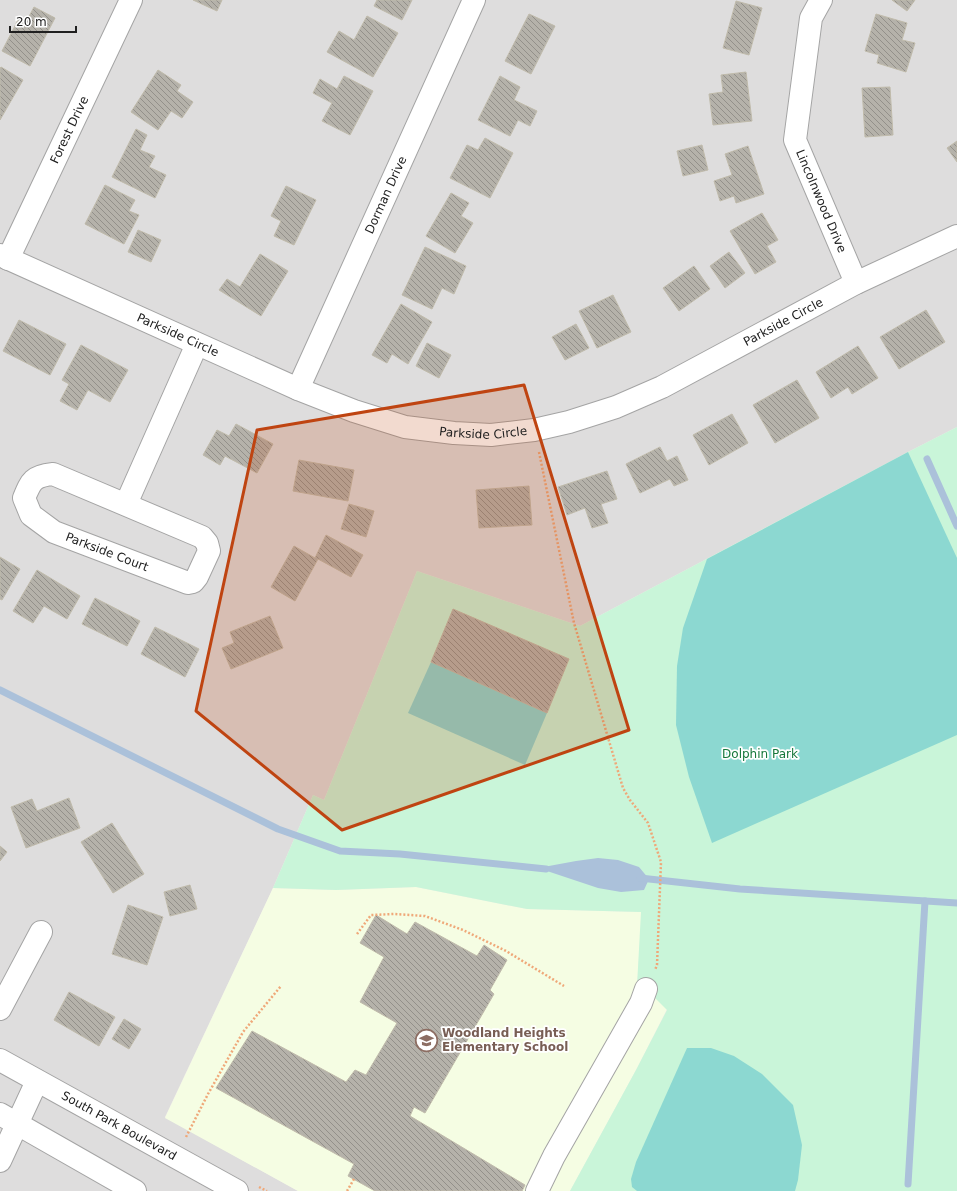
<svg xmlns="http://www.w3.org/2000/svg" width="957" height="1191" font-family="'DejaVu Sans',sans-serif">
<defs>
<pattern id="building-back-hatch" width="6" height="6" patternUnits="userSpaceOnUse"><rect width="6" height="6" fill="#b5b2aa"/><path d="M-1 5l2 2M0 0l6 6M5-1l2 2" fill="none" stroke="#93908a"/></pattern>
</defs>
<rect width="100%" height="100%" fill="#f0efe7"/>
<polygon fill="#dedddd" points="0,0 957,0 957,427 908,452 580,626 417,571 324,800 313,795 273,888 165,1117 298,1191 0,1191"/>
<polygon fill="#f5fde3" points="416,887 527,909 642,912 637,986 646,989 667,1009 636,1070 570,1191 298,1191 165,1118 273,888 336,890"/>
<polygon fill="#c9f5d9" points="957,427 957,1191 570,1191 636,1070 667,1010 646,989 637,986 641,912 527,909 416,887 336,890 273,888 313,795 324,800 417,571 580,626 908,452"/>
<g fill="#8cd8d1">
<polygon points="908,452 957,558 957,735 712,843 689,777 676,725 677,666 683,628 707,559"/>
<polygon points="431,662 547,713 525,765 408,713"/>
<polygon points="687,1048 711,1048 734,1056 762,1074 793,1105 802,1145 798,1180 795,1191 637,1191 632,1187 631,1179 636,1162"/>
</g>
<polygon fill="#abc1da" points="598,858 618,860 639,867 649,879 644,890 621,892 598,888 538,868 576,861"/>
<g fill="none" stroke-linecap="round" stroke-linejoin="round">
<g stroke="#abc1da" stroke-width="7">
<polyline points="927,459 957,526"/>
<polyline points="0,690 278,829 340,851 400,854 546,869"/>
<polyline points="640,878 740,889 957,903"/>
<polyline points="908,1184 925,901"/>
</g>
</g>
<g fill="url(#building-back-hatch)" stroke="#c0bbab">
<polygon points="193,0 222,0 217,11"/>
<polygon points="377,0 412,0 402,20 374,6"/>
<polygon points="892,0 915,0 907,11"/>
<polygon points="736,1 762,8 749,55 723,48"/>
<polygon points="34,7 55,18 30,66 2,51 19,18 26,22"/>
<polygon points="529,14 555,26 531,74 505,61"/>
<polygon points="876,14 907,23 902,40 915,43 906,72 877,63 879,55 865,51"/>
<polygon points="367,16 398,33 373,77 327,52 339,31 354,40"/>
<polygon points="1,67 23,80 0,120 0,68"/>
<polygon points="158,70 181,85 177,91 193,102 182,118 171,111 158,130 131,112"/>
<polygon points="746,72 752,121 713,125 709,94 723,92 721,75"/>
<polygon points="344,76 373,91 350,135 322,121 332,103 313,93 320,79 337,89"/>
<polygon points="500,76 520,87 514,100 537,111 530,126 518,120 510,136 478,120"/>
<polygon points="890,87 893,135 865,137 862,88"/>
<polygon points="136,129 147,135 140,150 155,156 149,167 166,175 155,198 112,177"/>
<polygon points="485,138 513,153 490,198 450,178 467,145 478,150"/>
<polygon points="957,141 957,162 947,148"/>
<polygon points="702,145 708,170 683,176 677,151"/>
<polygon points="748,146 764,194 736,203 734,196 720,201 714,181 732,175 725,154"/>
<polygon points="105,185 135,200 129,211 139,215 124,244 85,224"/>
<polygon points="286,186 316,200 294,245 274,236 281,221 271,216"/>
<polygon points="451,193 469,203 461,216 473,223 455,253 426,236"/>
<polygon points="762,213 778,240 767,246 776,262 755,274 730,231"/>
<polygon points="138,230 161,240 151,262 128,252"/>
<polygon points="425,247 466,266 454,294 442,288 432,309 402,295"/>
<polygon points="729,252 745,273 725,288 710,266"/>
<polygon points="260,254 288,271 261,316 219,290 227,279 240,287"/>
<polygon points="694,266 710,289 679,311 663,288"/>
<polygon points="613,295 631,332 597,348 579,311"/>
<polygon points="401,304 432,322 408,364 392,354 387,363 372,355"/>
<polygon points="926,310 945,342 899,369 880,337"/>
<polygon points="19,320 66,344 50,375 3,351"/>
<polygon points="576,324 589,348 565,360 552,337"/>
<polygon points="427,343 451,355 439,378 416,366"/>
<polygon points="81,345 128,370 110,402 88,390 77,410 60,401 69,384 62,380"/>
<polygon points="858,346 878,378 852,394 848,387 831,398 816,372"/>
<polygon points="797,380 819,418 775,443 753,405"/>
<polygon points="732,414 748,443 709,465 693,435"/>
<polygon points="236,424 273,444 257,473 225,456 220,465 203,455 217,430 229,436"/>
<polygon points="660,447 667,461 677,456 688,480 674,486 670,479 640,493 626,464"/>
<polygon points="299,460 354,470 348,501 293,491"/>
<polygon points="607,471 617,499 601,504 608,523 592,528 585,508 567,515 558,487"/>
<polygon points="529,486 532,525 479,528 476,490"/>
<polygon points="349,504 374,511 366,537 341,529"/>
<polygon points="326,535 363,555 351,577 318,559 295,601 271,587 294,546 315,558"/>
<polygon points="0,557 20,569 2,600 0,599"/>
<polygon points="37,570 80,596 67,619 44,606 33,623 13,611"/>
<polygon points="95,598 140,621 127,646 82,624"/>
<polygon points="453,609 569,659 547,713 431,662"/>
<polygon points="270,616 283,648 231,669 222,648 234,643 230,632"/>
<polygon points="155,627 199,649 185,677 141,654"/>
<polygon points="69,798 80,828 26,848 11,807 32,799 37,811"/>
<polygon points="112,823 144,874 113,893 81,842"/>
<polygon points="0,846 7,852 0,861"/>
<polygon points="190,885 197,909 170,916 164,892"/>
<polygon points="128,905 163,917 147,965 112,954"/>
<polygon points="376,915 407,934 415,922 477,956 484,945 507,960 490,990 494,994 425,1113 414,1107 410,1116 525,1185 522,1191 375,1191 348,1176 354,1164 216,1088 252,1031 346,1082 355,1070 366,1075 397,1023 360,1002 384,957 360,943"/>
<polygon points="69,992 115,1017 99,1046 54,1020"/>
<polygon points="124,1019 141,1029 129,1049 112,1039"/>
</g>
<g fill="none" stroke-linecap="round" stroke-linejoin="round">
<defs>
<g id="minor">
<path id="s1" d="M821 0 811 18 795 140 856 283"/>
<path id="s2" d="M0 255 298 389 354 411 405 427 454 433 491 435 534 430 569 422 616 407 662 387 856 283 957 236"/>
<path id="s3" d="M8 259 131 0"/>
<path id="s4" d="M298 389 474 0"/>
<path d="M53 474 202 537 207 543 209 551 197 577 193 582 188 583 54 532 31 515 24 498C31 481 33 476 53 474Z"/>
<polyline points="126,504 197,344"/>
<polyline points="0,1009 41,932"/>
<path id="s5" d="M0 1060 237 1191"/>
<polyline points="0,1114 135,1191"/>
<polyline points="0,1161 37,1081"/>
<polyline points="537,1191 554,1156 641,1003 646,989"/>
</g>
</defs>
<use href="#minor" stroke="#a4a4a4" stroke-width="24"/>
<g stroke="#efa879" stroke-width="2.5" stroke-dasharray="2 2" stroke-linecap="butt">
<polyline points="539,452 574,623 623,788 630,800 648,823 661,862 657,965 655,970"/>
<polyline points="357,934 371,915 394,914 425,916 463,930 506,951 564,986"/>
<polyline points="186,1137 208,1094 243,1032 281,986"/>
<polyline points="259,1187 267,1191"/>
<polyline points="347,1191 354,1179"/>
</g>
<use href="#minor" stroke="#fff" stroke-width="22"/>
</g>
<path fill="#bf4411" fill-opacity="0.2" stroke="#bf4411" stroke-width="3" stroke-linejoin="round" d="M524 385 629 730 342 830 196 711 257 430Z"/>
<defs>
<symbol id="school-ring" viewBox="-11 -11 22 22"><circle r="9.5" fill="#fff" stroke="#8d6e63" stroke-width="1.5"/><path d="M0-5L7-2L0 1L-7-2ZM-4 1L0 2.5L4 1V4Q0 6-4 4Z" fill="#8d6e63"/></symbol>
</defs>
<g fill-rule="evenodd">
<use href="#school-ring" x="414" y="1028" width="25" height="25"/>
</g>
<g text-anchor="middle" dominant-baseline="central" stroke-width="3.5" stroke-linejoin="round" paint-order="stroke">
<g font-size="12" fill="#202020" stroke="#fff">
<text stroke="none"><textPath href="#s3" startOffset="143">Forest Drive</textPath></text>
<text stroke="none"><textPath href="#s4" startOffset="213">Dorman Drive</textPath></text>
<text stroke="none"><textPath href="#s1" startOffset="210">Lincolnwood Drive</textPath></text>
<text stroke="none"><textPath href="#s2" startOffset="843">Parkside Circle</textPath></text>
<text stroke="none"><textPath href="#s2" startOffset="195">Parkside Circle</textPath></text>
<text stroke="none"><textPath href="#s2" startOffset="519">Parkside Circle</textPath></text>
<text transform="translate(107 552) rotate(21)">Parkside Court</text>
<text stroke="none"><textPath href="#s5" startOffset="136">South Park Boulevard</textPath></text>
</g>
<g font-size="12" fill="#15773a" stroke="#fff">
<text x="760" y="754">Dolphin Park</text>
</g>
<g font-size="12" font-weight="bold" fill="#785e54" stroke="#fff" text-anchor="start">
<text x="442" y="1033">Woodland Heights<tspan x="442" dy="14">Elementary School</tspan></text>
</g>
</g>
<path d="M10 26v6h66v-6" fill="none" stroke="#202020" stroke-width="2"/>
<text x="16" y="26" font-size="12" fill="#202020" stroke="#ffffff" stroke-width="3" paint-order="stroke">20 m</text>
</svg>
